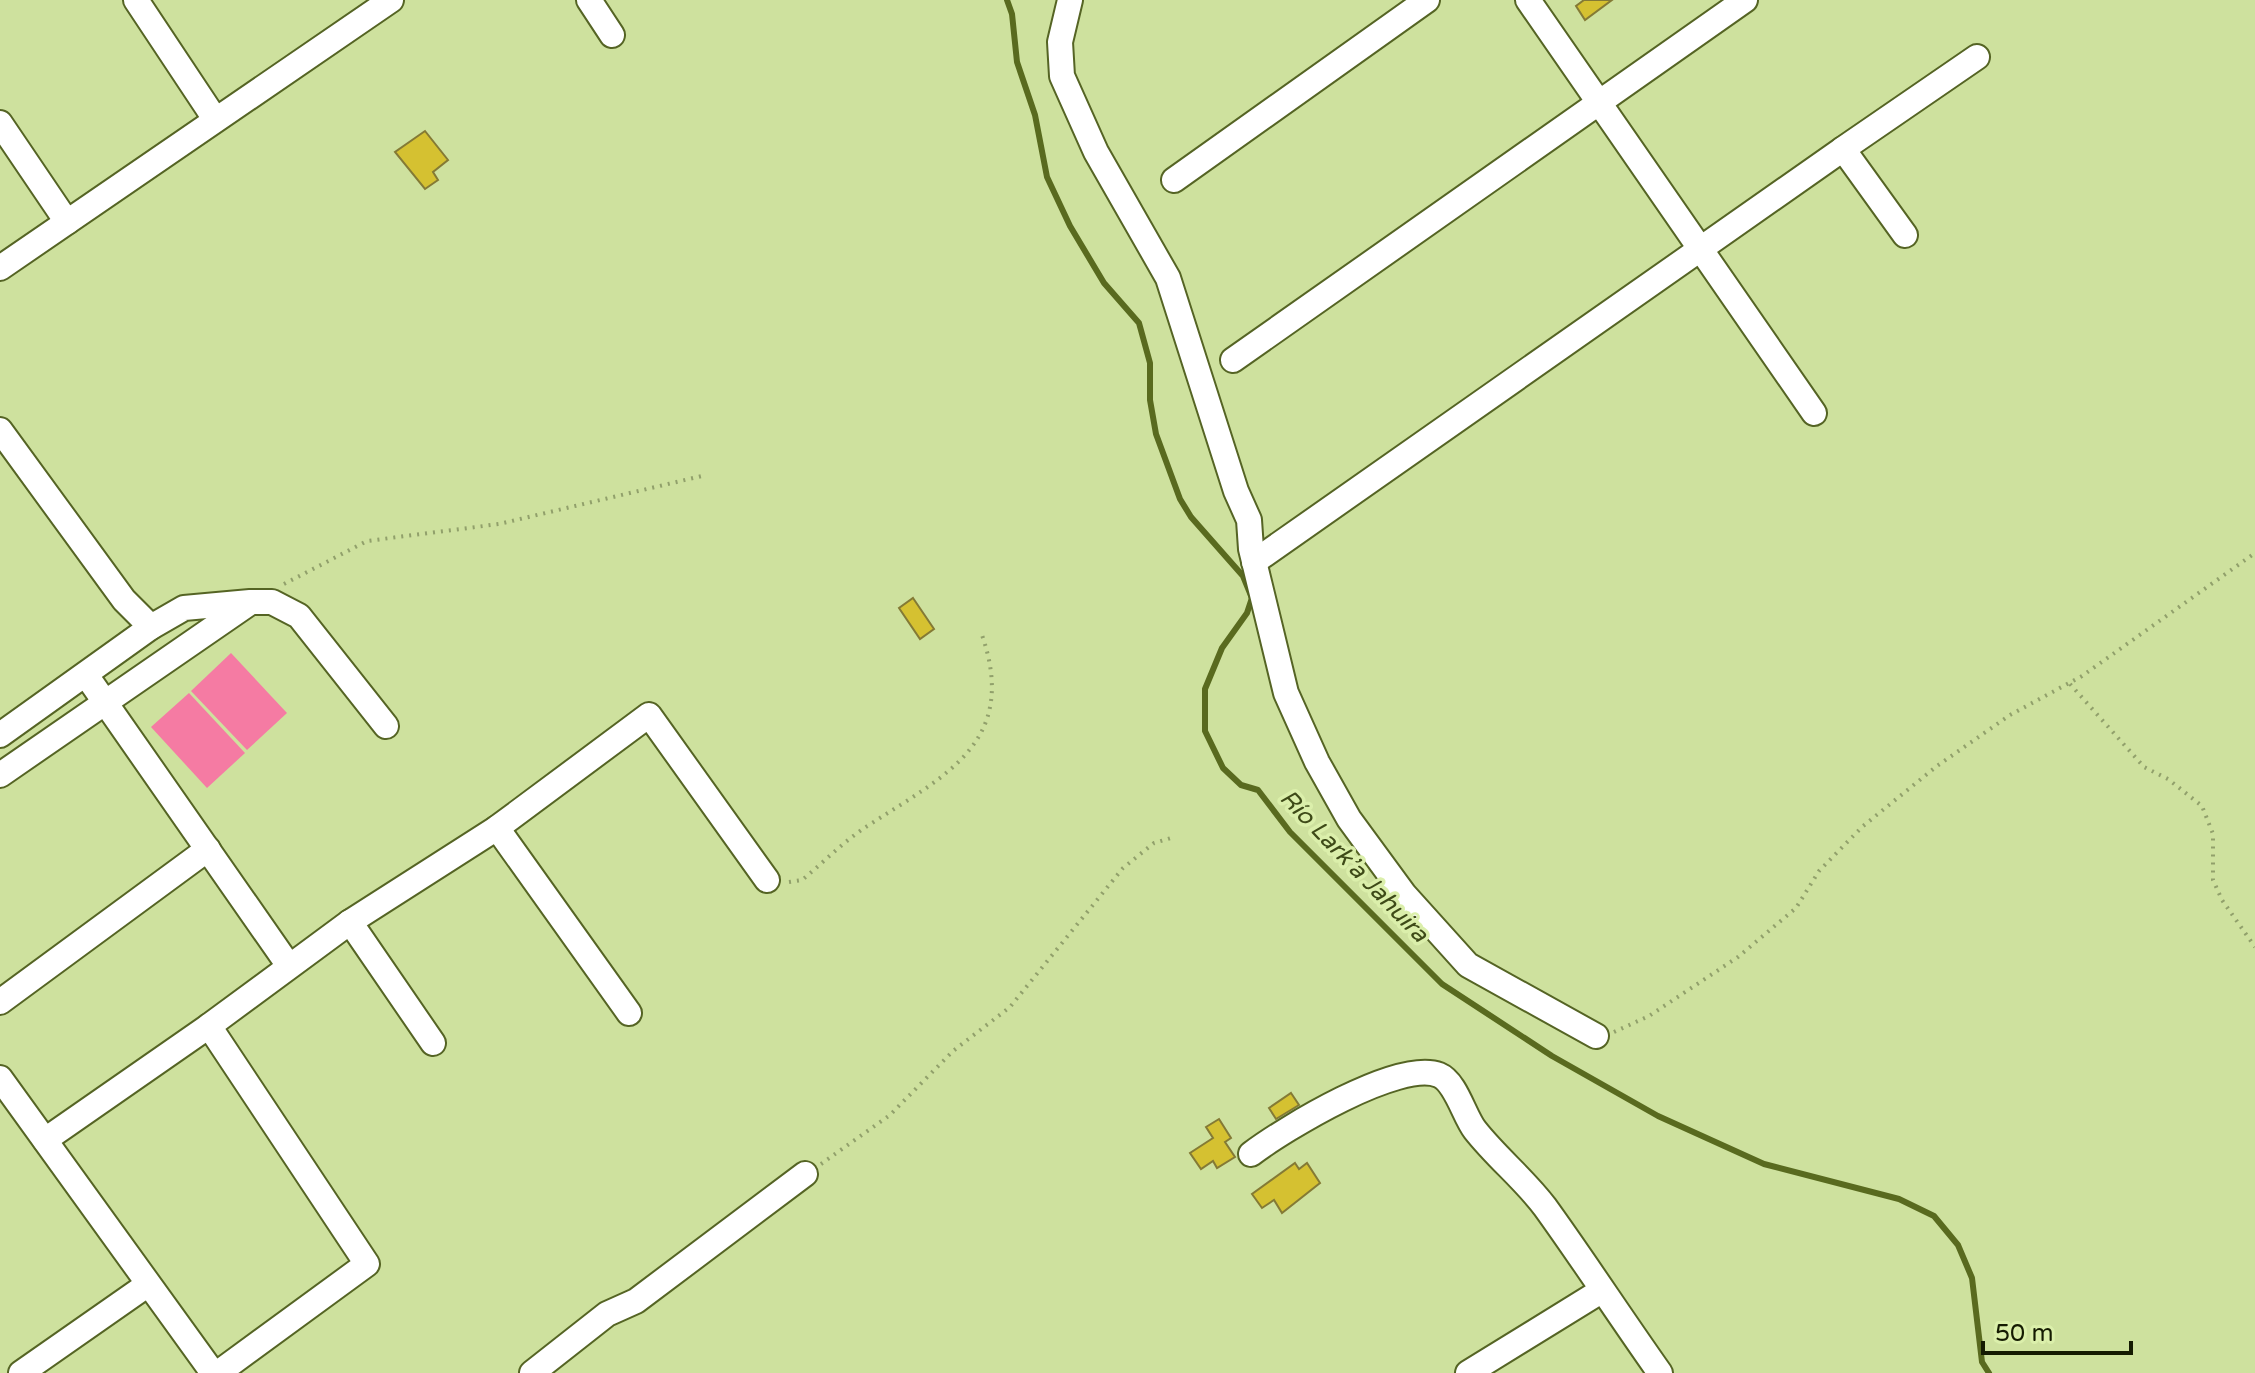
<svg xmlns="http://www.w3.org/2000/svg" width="2255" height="1373" font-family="'Varela Round',sans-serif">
<rect width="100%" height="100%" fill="#cee19e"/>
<g fill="#f57ba3">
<polygon points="231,653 287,713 247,750 191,691"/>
<polygon points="189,693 245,753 207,788 151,727"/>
</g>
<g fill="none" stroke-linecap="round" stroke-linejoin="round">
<polyline stroke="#596a1f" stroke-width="6" points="1007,0 1012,14 1017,62 1035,115 1047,177 1070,226 1104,283 1139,323 1150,363 1150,400 1156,434 1180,499 1191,517 1243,576 1252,598 1247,613 1222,648 1205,689 1205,731 1223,768 1241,785 1258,790 1290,832 1442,984 1552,1056 1658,1116 1764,1164 1899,1199 1934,1216 1958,1245 1972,1278 1982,1362 1989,1373"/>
</g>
<g fill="#d5c131" stroke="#847a35" stroke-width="2">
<polygon points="1584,0 1612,0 1585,20 1576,6"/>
<polygon points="425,131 448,160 433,172 438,180 425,189 395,152"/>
<polygon points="913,598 934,629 920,639 899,608"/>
<polygon points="1291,1093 1299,1105 1276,1119 1269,1108"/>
<polygon points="1219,1119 1231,1138 1225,1142 1235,1157 1217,1168 1213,1161 1201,1169 1190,1153 1213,1138 1206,1127"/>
<polygon points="1295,1163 1299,1169 1307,1163 1320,1183 1282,1213 1274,1200 1262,1208 1252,1194"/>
</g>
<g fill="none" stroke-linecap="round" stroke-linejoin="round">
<defs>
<g id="minor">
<polyline points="136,0 215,119"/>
<polyline points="589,0 612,35"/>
<polyline points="1070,0 1060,42 1062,76 1096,152 1168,278 1236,491 1249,520 1251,549 1286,693 1317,762 1349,819 1404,894 1468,965 1596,1036"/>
<polyline points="1528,0 1814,413"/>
<polyline points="0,123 67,222"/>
<polyline points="1843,149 1977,57"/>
<polyline points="1174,180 1427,0"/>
<polyline points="0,268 391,0"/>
<polyline points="1233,360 1745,0"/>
<polyline points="0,430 124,600 151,627"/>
<polyline points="1254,562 1843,149 1905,235"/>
<polyline points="86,675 289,966"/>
<polyline points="0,735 151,627 184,608 250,602 272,602 299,616 386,726"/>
<polyline points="0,775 248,604"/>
<polyline points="497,828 629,1013"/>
<polyline points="350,922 433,1043"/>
<polyline points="0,1002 208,849"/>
<polyline points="209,1026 367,1264 218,1373"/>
<polyline points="0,1078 213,1373"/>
<polyline points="45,1140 209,1026 350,922 497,828 649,715 767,880"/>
<path d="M1251 1154C1284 1129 1399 1059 1439 1075 1456 1082 1464 1116 1475 1130 1497 1158 1524 1179 1545 1207 1584 1261 1621 1318 1660 1373"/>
<polyline points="21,1373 147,1285"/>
<polyline points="532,1373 607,1314 636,1301 805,1174"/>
<polyline points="1468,1373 1601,1291"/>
</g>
</defs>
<use href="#minor" stroke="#556424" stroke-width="28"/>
<g stroke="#91a06b" stroke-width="4" stroke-dasharray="2 6" stroke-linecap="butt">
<polyline points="284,584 367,541 499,524 706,475"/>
<polyline points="2070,684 2144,767 2168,779 2202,806 2213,834 2213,880 2222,900 2255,947"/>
<path d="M789 882 802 880C824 862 845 840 869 825 946 775 1019 742 982 635"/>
<polyline points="1614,1032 1649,1016 1738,957 1796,908 1819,871 1862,827 1937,766 2010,715 2082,676 2255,553"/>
<polyline points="821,1164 890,1115 953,1051 1010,1007 1123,868 1154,843 1171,838"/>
</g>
<use href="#minor" stroke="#fff" stroke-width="24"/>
</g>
<g text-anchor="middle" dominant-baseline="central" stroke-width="7" stroke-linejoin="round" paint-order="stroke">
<g font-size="24" font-style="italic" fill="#3e4a18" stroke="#dbefab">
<text transform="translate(1354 866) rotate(46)">Río Lark’a Jahuira</text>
</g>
</g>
<path d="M1983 1341v12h148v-12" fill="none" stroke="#151b02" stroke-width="4"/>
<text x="1995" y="1341" font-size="24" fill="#151b02" stroke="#dbefab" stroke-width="6" paint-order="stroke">50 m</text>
</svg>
